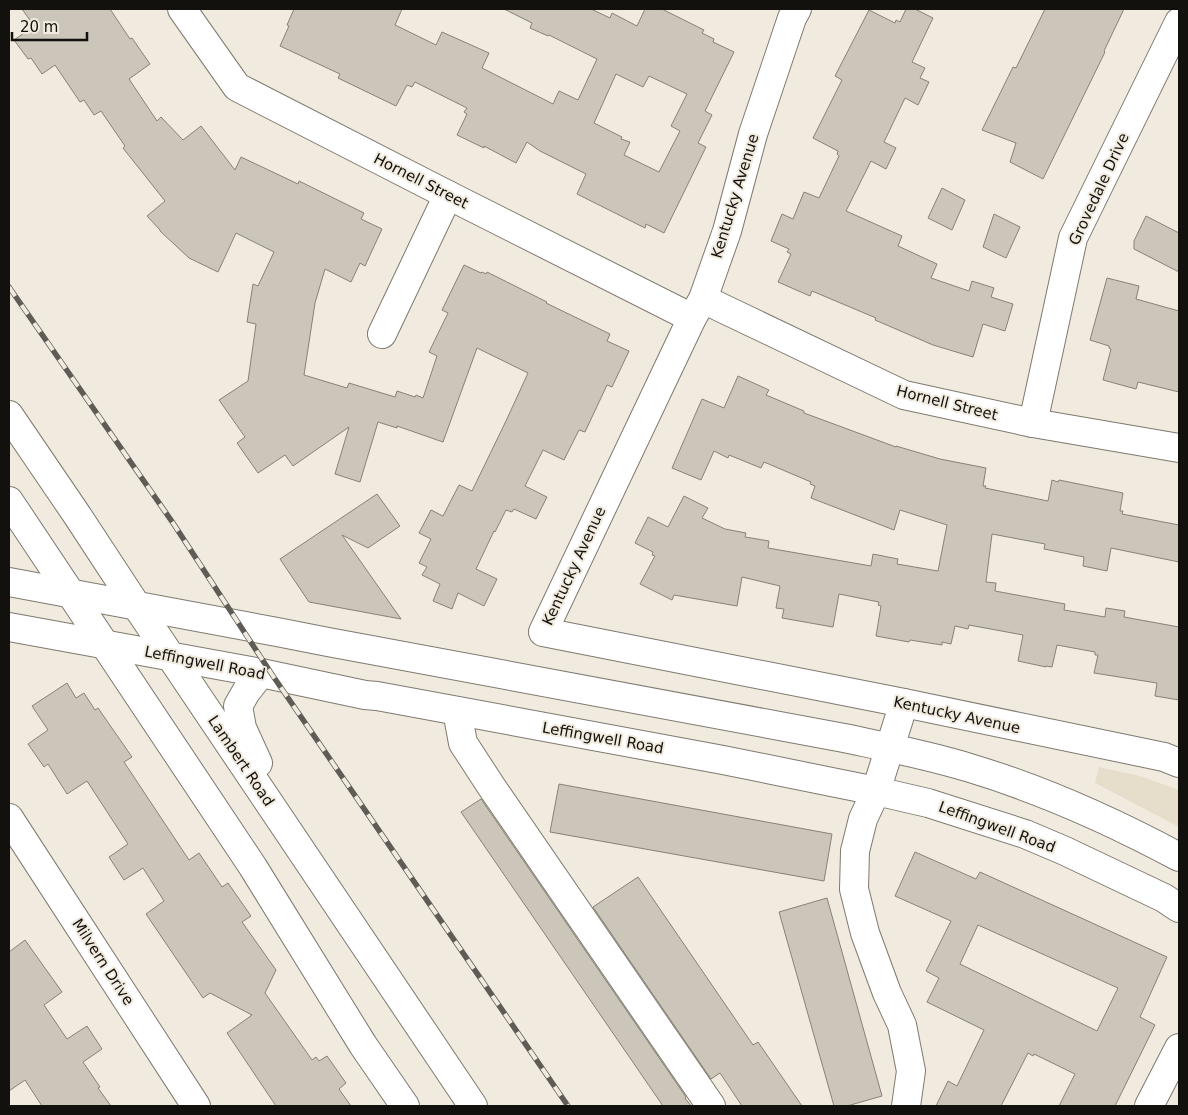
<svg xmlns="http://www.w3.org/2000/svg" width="1188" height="1115" font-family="'DejaVu Sans',sans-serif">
<rect width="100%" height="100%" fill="#f1eadf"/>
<polygon fill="#e7ddcb" points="1099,767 1140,776 1179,790 1179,827 1095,783"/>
<g fill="#cbc5ba" stroke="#878177" fill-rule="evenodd">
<polygon points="22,9 110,9 130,39 132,38 150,64 129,79 157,121 161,117 183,140 201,126 235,170 241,157 298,184 299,181 364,213 361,219 382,229 365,266 360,263 351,282 325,269 315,303 304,375 347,388 349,383 395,397 397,391 415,397 416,395 423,398 437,356 429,352 448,313 442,310 464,265 481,273 482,272 486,274 487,272 547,302 546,303 610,334 607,341 629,351 612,387 607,385 585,432 579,430 564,460 543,450 525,486 547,497 536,519 514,509 512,512 506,510 495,532 494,531 476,569 497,579 484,606 458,593 452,609 433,601 440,584 422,575 427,567 419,563 431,539 419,533 431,510 443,516 459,485 472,491 506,421 528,373 477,348 443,442 397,426 397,428 378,422 360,482 335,474 349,427 293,466 285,455 258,473 237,443 245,437 219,400 248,381 256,324 247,322 253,284 258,286 274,252 236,233 218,272 189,258 160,231 160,230 147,216 165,201 123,148 125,146 101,111 94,115 84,100 80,102 55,65 42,74 31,58 28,59 14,40 34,26"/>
<path d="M294 9H402L395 25 436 45 442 32 489 53 482 68 553 104 559 91 578 100 597 59 549 35 548 36 530 28 532 23 504 9H591L610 18 612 13 637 26 645 9H662L704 30 702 33 714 39 713 42 734 52 705 111 712 115 698 143 706 147 664 233 646 224 645 228 577 194 586 174 540 151 527 142 516 163 484 146V148L457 135 467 114 464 112 467 108 415 82 412 87 407 85 396 106 338 78 340 74 280 46 289 26 287 25ZM616 74 643 87 649 76 687 94 671 126 680 131 659 172 624 155 630 142 621 139 622 137 594 123Z"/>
<polygon points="906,9 915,9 933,18 912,62 925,68 920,78 929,82 918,105 905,98 884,142 896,148 886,169 871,161 846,211 902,236 898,246 937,264 931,278 969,291 972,281 994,288 991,297 1013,304 1005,331 983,324 973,357 933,345 875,320 876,318 812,291 810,296 778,282 791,254 787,252 789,249 771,241 782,214 793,219 804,192 819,198 839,156 837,154 838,151 813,138 842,80 835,76 869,10 895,23 896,20 900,22"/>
<polygon points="1045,9 1124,9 1104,51 1105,52 1043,179 1010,162 1016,143 982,130 1013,67 1016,68"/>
<polygon points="942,188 965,200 952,230 928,218"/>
<polygon points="994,214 1020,227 1006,258 983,247"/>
<polygon points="1146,216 1179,233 1179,272 1134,249 1134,241"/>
<polygon points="1107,278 1139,286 1136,299 1179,311 1179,392 1138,382 1136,389 1103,380 1111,349 1109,348 1109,346 1090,340"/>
<polygon points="738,376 769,390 766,395 804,411 804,413 896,447 896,446 940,459 986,468 983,486 986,486 985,488 1048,501 1052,480 1058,482 1059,480 1123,493 1120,511 1123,511 1122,514 1179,525 1179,562 1111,548 1107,571 1083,566 1084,557 1044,549 1045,544 992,534 986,582 996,583 995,591 1065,604 1064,610 1105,617 1106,608 1125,611 1124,617 1179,627 1179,700 1155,696 1157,683 1094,673 1098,655 1095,655 1095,652 1057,645 1052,667 1046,666 1046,667 1018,661 1023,635 969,625 968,629 955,626 951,644 942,642 942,645 910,640 909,642 876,636 881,606 878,605 879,602 839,594 833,627 782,618 784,609 776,608 780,586 742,577 737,606 674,595 672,600 640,584 655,556 652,555 653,552 635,543 648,517 668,527 684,496 708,508 702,518 725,529 746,533 745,537 769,541 768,548 871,566 873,554 898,559 897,564 938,571 947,525 900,510 894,530 811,498 815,486 810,484 811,482 764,462 761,468 729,455 728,458 714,451 701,480 672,468 702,399 724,408"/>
<polygon points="377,494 400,526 368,548 342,535 401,619 309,602 280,559"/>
<polygon points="67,683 76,698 84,693 95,710 98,708 132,757 124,762 189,860 199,853 222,887 228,883 251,916 242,922 276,970 265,993 312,1060 316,1057 319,1061 327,1056 346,1083 339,1089 351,1106 276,1106 227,1033 252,1015 210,993 203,998 146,914 164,901 143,868 124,880 109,857 128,844 87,781 67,794 48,764 44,767 28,744 48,730 32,706"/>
<polygon points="559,784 832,834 824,881 550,832"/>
<polygon points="481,799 686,1097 685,1098 691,1106 663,1106 461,812"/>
<path d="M915 852 976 879 980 872 1167 957 1140 1017 1155 1025 1115 1106H1059L1075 1074 1034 1054 1033 1056 1028 1053 1001 1106H936L948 1081 957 1086 984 1030 927 1002 939 978 926 971 951 921 895 896ZM978 925 1118 988 1097 1031 960 964Z"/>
<polygon points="638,877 753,1045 758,1042 802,1106 742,1106 720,1073 711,1079 593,907"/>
<polygon points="827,898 882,1096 847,1106 834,1106 779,912"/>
<polygon points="25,940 62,992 44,1005 67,1039 87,1026 102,1049 83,1062 100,1087 98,1088 111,1106 42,1106 25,1080 9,1091 9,952"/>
</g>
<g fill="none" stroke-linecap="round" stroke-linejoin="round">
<defs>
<g id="minor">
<polyline points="182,9 237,87 448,195 692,318"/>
<polyline points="797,9 792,18 753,134 727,231 703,299 692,318 543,632 904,703 1164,757 1179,763"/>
<polyline points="703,299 904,395 1033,423 1179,448"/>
<polyline points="382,334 448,195"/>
<polyline points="1033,423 1073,238 1179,22"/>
<polyline points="904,703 876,791 863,819 855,851 854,889 865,933 887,993 902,1025 911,1071 906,1106"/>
<polyline points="457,711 463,743 491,786 711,1106"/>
<polyline points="9,818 196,1106"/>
<polyline points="1149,1106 1179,1048"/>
</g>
<g id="major">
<polyline points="9,415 77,515 136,605 473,1106"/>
<polyline points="9,501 253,867 363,1045 405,1106"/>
<path d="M9 582 277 632 328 642 844 738C886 747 928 755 970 768 1043 790 1112 821 1179 857"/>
<polyline points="9,627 261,673 365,695 377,696 723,760 876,791 928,803 1025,834 1065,851 1164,898 1179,908"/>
<polyline points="258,763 242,728 238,706 246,692 261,673"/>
</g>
</defs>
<use href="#minor" stroke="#7f796f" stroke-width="30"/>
<use href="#major" stroke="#7f796f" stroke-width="30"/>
<use href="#minor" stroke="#fff" stroke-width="28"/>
<use href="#major" stroke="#fff" stroke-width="28"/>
<defs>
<polyline id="rail" points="9,287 173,523 273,676 568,1106"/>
</defs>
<use href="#rail" stroke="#5f5b55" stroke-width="5.5"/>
<use href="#rail" stroke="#f1eadf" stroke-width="4" stroke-dasharray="11" stroke-linecap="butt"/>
</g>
<g text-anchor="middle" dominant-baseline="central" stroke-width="4" stroke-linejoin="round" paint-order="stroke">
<g font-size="15" fill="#13110d" stroke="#f1eadf">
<text transform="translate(421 181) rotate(27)">Hornell Street</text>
<text transform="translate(1099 189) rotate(-65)">Grovedale Drive</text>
<text transform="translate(735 196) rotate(-73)">Kentucky Avenue</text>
<text transform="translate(947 403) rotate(14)">Hornell Street</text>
<text transform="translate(574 566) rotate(-65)">Kentucky Avenue</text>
<text transform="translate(205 663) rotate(11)">Leffingwell Road</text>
<text transform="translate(957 715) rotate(12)">Kentucky Avenue</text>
<text transform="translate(603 738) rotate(10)">Leffingwell Road</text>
<text transform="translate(241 761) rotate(56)">Lambert Road</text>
<text transform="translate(997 827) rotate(20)">Leffingwell Road</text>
<text transform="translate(103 962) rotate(57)">Milvern Drive</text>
</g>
</g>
<rect width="1188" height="1115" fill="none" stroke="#13110d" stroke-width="20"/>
<path d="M12 32v8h75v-8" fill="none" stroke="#13110d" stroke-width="2.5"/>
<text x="20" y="32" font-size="15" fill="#13110d" stroke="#f1eadf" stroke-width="4" paint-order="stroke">20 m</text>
</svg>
